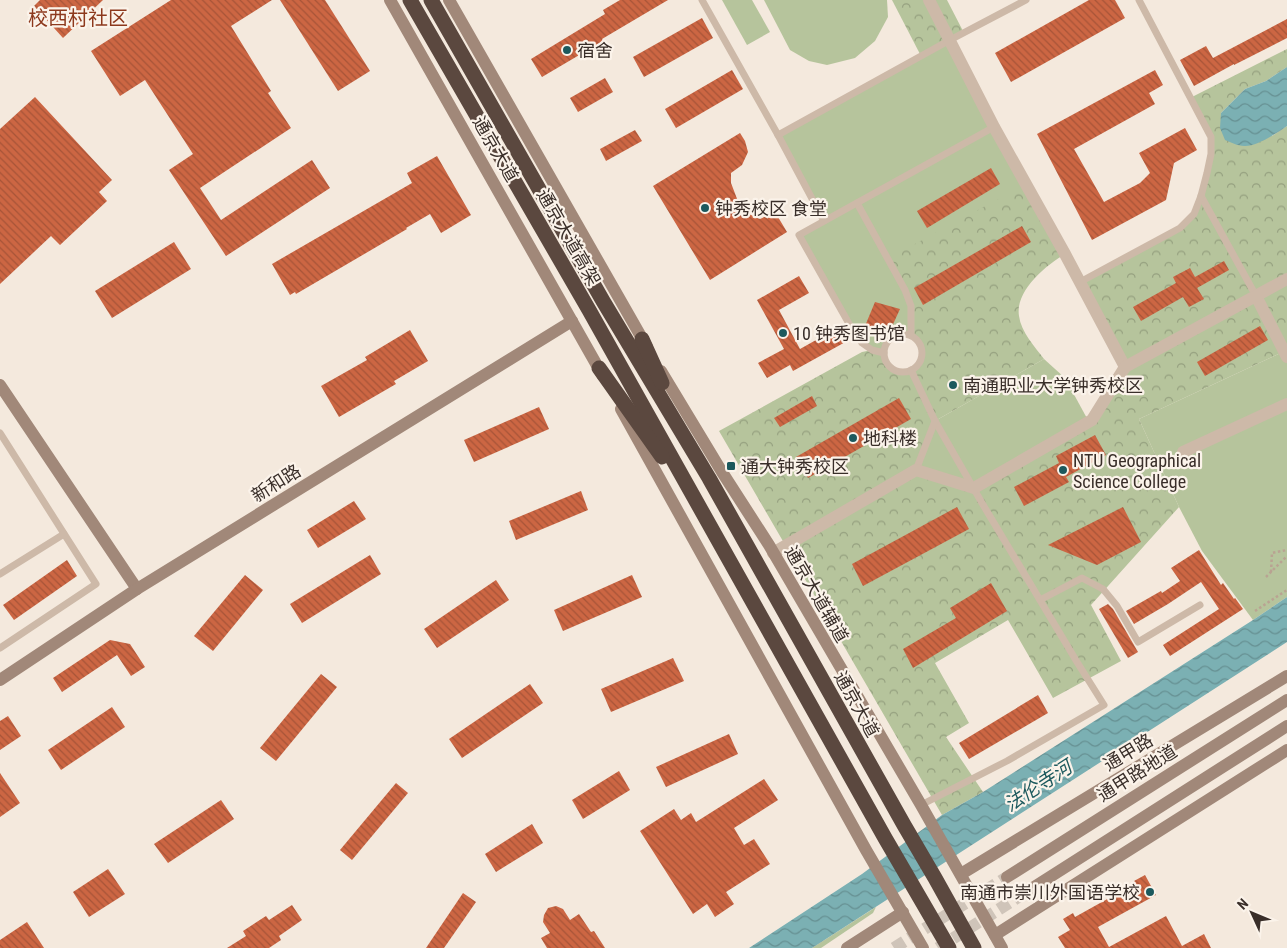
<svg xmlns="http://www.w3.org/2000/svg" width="1287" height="948" font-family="'Roboto Condensed','Noto Sans SC',sans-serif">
<defs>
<pattern id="forest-crowns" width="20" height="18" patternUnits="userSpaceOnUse" patternTransform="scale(1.25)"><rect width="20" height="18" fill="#b6c49c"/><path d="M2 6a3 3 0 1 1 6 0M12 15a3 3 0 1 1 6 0" fill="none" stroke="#95a07f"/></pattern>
<pattern id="water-waves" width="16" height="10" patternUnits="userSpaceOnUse" patternTransform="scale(1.25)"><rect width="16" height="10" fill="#7bb0b3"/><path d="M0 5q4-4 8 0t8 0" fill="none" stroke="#669092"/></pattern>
<pattern id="building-back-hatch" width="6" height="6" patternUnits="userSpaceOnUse" patternTransform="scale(1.25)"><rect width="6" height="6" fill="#cc6643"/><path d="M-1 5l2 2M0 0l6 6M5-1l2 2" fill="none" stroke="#a75438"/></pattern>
</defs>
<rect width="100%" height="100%" fill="#f4e9dd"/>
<g fill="#b6c49c">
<polygon points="722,0 752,0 770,32 747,45"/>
<polygon points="764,0 887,0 888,17 875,41 855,58 827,65 809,61 790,50"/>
<path d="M950 40 1026 184 911 306V335C896 332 887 338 884 353L862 343 799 235 824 221 778 135Z"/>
<polygon points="1287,350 1287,597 1253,620 1202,551 1179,507 1139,419"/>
<polygon points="1044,359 1065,378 1089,422 974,488 916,470 935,421"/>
<polygon points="876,907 873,913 821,948 812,948"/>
</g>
<g fill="url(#forest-crowns)">
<polygon points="892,0 947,0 964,33 921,56"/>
<path d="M1287 49V67L1266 81 1245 89 1221 113 1272 136 1287 126V350L1139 419 1179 507 1091 605 1121 661 1053 698 1008 620 935 663 969 723 946 737 983 792 942 815 719 431 862 352 872 350 884 353C892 394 946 356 911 335V306L887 259 1026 184 1065 254C1045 266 1015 291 1019 316 1021 332 1035 347 1044 359L935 421 916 470 974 488 1092 420 1125 367 1080 282 1180 228 1194 214 1201 196 1211 137 1190 98Z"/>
</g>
<g fill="url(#water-waves)">
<path d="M1287 67V126C1277 133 1256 147 1244 146 1238 146 1230 142 1225 140L1220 128 1221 113 1245 89 1266 81Z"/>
<polygon points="1287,597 1287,642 812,948 749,948 862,874 942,815 983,792 1253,620"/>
</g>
<g fill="url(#building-back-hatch)">
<polygon points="40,0 103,0 63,38 34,6"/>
<polygon points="171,0 272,0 231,26 271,91 268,93 291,128 200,188 221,220 312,160 330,188 226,256 169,170 193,154 145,80 120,96 91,51"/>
<polygon points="280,0 325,0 370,71 338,91"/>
<polygon points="620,0 668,0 602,39 603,41 542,77 531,59 605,14 603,10"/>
<polygon points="1089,0 1115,0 1125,18 1011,82 995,53"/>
<polygon points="702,18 713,38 644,77 633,57"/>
<polygon points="1287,19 1287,38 1234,65 1234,64 1194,86 1180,60 1206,46 1213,58"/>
<polygon points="732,70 743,89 676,128 665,109"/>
<polygon points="1155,70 1163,85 1149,93 1155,104 1074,149 1104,202 1140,183 1150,173 1139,153 1185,128 1197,150 1174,163 1166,200 1092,240 1037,134"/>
<polygon points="605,78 613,92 578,112 570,98"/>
<polygon points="35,97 112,180 99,192 107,201 60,245 51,236 0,284 0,129"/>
<polygon points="635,130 642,141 606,161 600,149"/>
<polygon points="740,133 745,141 748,152 742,165 731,173 731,183 739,204 749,214 760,219 775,212 787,232 710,280 653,186"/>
<polygon points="437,156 471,215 441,233 430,214 406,228 407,229 296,294 295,292 290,295 272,264 412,183 407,173"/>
<polygon points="991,168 1000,184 927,228 917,211"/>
<polygon points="1022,226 1031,242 923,305 914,288"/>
<polygon points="174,242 191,269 112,318 95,291"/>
<polygon points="1224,261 1229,270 1197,288 1204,299 1189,307 1183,297 1141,321 1133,307 1176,283 1173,277 1190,268 1195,277"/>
<polygon points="799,276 809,293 779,310 800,349 841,326 849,340 793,371 790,365 767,378 758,363 784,349 757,300"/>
<polygon points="875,302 900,309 889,333 865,326"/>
<polygon points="1260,326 1268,340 1205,376 1197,362"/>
<polygon points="410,330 428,361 394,381 396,384 339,417 321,386 367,360 365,357"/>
<polygon points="812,396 817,406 780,427 774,418"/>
<polygon points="899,398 911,419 808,478 796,457"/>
<polygon points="539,407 549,429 474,462 464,440"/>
<polygon points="1095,435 1106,455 1066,477 1069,482 1024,506 1014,487 1059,463 1056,456"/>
<polygon points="581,491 588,510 516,540 509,521"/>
<polygon points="354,501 366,519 318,548 307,530"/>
<polygon points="957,507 969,529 863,586 852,564"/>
<polygon points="1123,507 1141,542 1097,565 1048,545"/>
<polygon points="1199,550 1221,585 1223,583 1234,599 1235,598 1243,609 1170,656 1163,645 1219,609 1201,582 1168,604 1134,624 1126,611 1161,591 1162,593 1180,581 1171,568"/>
<polygon points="370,555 381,574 302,623 290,604"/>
<polygon points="67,560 77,576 14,620 3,605"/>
<polygon points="245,575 263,590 213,651 194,636"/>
<polygon points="632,575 642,597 563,631 554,610"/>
<polygon points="496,580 509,600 437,648 424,629"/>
<polygon points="991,583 1007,611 913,668 903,649 956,618 950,608"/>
<polygon points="1108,604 1113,609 1138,652 1128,658 1099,609"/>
<polygon points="110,640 130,644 145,667 131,676 117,655 62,692 53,678"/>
<polygon points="673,658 684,681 611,712 601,689"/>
<polygon points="321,674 337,687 276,761 260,748"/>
<polygon points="530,684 543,703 462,758 449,739"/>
<polygon points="1038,695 1048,713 969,759 959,743"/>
<polygon points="112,707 125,727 61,770 48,750"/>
<polygon points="8,716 21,736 0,750 0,721"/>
<polygon points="729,734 738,754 666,787 656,767"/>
<polygon points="619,771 630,790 583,819 572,800"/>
<polygon points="0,773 20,803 0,817"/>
<polygon points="764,779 778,800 734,828 744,845 754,839 770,864 726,892 734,904 715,917 707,904 693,914 640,831 674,809 681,820 691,813 696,822"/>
<polygon points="396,783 408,793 352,860 340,850"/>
<polygon points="221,800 234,819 168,863 154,844"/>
<polygon points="532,824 543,843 496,872 485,854"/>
<polygon points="108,869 125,894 89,917 73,892"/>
<polygon points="1145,875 1156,895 1098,927 1109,947 1166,916 1182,946 1204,934 1211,948 1065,948 1058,937 1070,930 1063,919 1073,913 1075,917 1136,883 1134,881"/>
<polygon points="463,893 476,902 444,948 426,948"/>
<polygon points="292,905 302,920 279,936 281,940 269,948 227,948 246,936 243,931 266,916 269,920"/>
<polygon points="556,906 563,909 570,920 579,914 591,932 594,931 605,948 547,948 541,938 550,933 543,922 544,915 548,908"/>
<polygon points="27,922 44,948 0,948 0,940"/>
</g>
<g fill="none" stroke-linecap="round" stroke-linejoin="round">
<g stroke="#cfc4b9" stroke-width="12" stroke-dasharray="12 6" stroke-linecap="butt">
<polyline points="894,948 1007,877"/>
<polyline points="938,948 1020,896"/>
</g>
<g stroke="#b9a392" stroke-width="2.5" stroke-dasharray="2.5 2.5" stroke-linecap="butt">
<polyline points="1271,572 1272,553 1287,550"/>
<polyline points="1266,577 1287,556"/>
<polyline points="1255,611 1287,590"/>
</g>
<g stroke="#cdb9a8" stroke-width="7">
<polyline points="702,0 778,135 824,221"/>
<polyline points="778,135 950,40 1026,0"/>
<polyline points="1201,196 1256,296"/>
<polyline points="857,203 905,290 911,306 911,335"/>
<polyline points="1080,282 1180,228 1194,214 1201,196 1207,173 1211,154 1211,137 1139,0"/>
<circle cx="903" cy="353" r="19"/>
<polyline points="884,353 872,350 862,343 852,329 799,235 994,127"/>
<polyline points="911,370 935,421 982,503 1077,662 1104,705 1007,761 921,805"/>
<polyline points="0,433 96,584 0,648"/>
<polyline points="916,470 935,421"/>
<polyline points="0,574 64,534"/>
<polyline points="1040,600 1082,578 1103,589 1117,606 1138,642 1200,605"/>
</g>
<g stroke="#cdb9a8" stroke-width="12">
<polyline points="929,0 994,127 1065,254 1125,367"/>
<polyline points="1256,296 1287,357"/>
<polyline points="1183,452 1287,404"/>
<polyline points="773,553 916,470 974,488 1092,420 1125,367 1287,279"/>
</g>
<g stroke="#a18879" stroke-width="12">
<polyline points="390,0 603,376"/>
<polyline points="449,0 647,347"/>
<polyline points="661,371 722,472 769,545 921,805 1002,948"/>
<polyline points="0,385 137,589"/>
<polyline points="621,409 866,850 923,948"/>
<polyline points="0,680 137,589 572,321"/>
<polyline points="961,874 1287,676"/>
<polyline points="1007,877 1287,700"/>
<polyline points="1020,896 1287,726"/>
<polyline points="995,935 1287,750"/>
<polyline points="847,948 903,912"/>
</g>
<g stroke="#5b483f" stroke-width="15">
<polyline points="410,0 589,310 885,838 949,948"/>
<polyline points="431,0 603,301 709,478 904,825 935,878 974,948"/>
<polyline points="642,339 662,383"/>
<polyline points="599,368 662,457"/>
</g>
</g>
<g fill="#1c595d" stroke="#fbf3ea" stroke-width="2">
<circle cx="567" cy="50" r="5"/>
<circle cx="705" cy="208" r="5"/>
<circle cx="783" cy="333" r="5"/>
<circle cx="953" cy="385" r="5"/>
<circle cx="853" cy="438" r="5"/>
<rect x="726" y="461" width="10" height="10" rx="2.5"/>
<circle cx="1063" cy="470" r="5"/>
<circle cx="1150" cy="892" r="5"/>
</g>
<g text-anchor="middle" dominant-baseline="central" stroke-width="4.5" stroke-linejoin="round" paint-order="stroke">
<g font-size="18" fill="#392e29" stroke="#fbf3ea" text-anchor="start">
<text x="577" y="50">宿舍</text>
<text x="715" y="208">钟秀校区 食堂</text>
<text x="793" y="333">10 钟秀图书馆</text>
<text x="963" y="385">南通职业大学钟秀校区</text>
<text x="863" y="438">地科楼</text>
<text x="1073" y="460">NTU Geographical<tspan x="1073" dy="21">Science College</tspan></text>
<text x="741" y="466">通大钟秀校区</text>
<text x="1140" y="892" text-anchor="end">南通市崇川外国语学校</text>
</g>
<g font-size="18" fill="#392e29" stroke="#fbf3ea">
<text transform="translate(496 149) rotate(60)">通京大道</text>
<text transform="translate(569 237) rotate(60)">通京大道高架</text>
<text transform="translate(276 483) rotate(-32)">新和路</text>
<text transform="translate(817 594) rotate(60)">通京大道辅道</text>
<text transform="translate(857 704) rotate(61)">通京大道</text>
<text transform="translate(1128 752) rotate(-31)">通甲路</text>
<text transform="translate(1137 773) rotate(-32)">通甲路地道</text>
</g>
<g font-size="19" font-style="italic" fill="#1c595d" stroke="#fbf3ea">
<text transform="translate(1038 786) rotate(-33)">法伦寺河</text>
</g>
<g font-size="20" fill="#8d391d" stroke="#fbf3ea">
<text x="78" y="18">校西村社区</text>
</g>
</g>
<g transform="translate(1252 913) rotate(314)" stroke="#fbf3ea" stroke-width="4" paint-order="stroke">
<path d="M0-4L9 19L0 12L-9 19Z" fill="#392e29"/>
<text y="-8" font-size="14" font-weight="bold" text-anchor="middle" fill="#392e29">N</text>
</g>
</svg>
